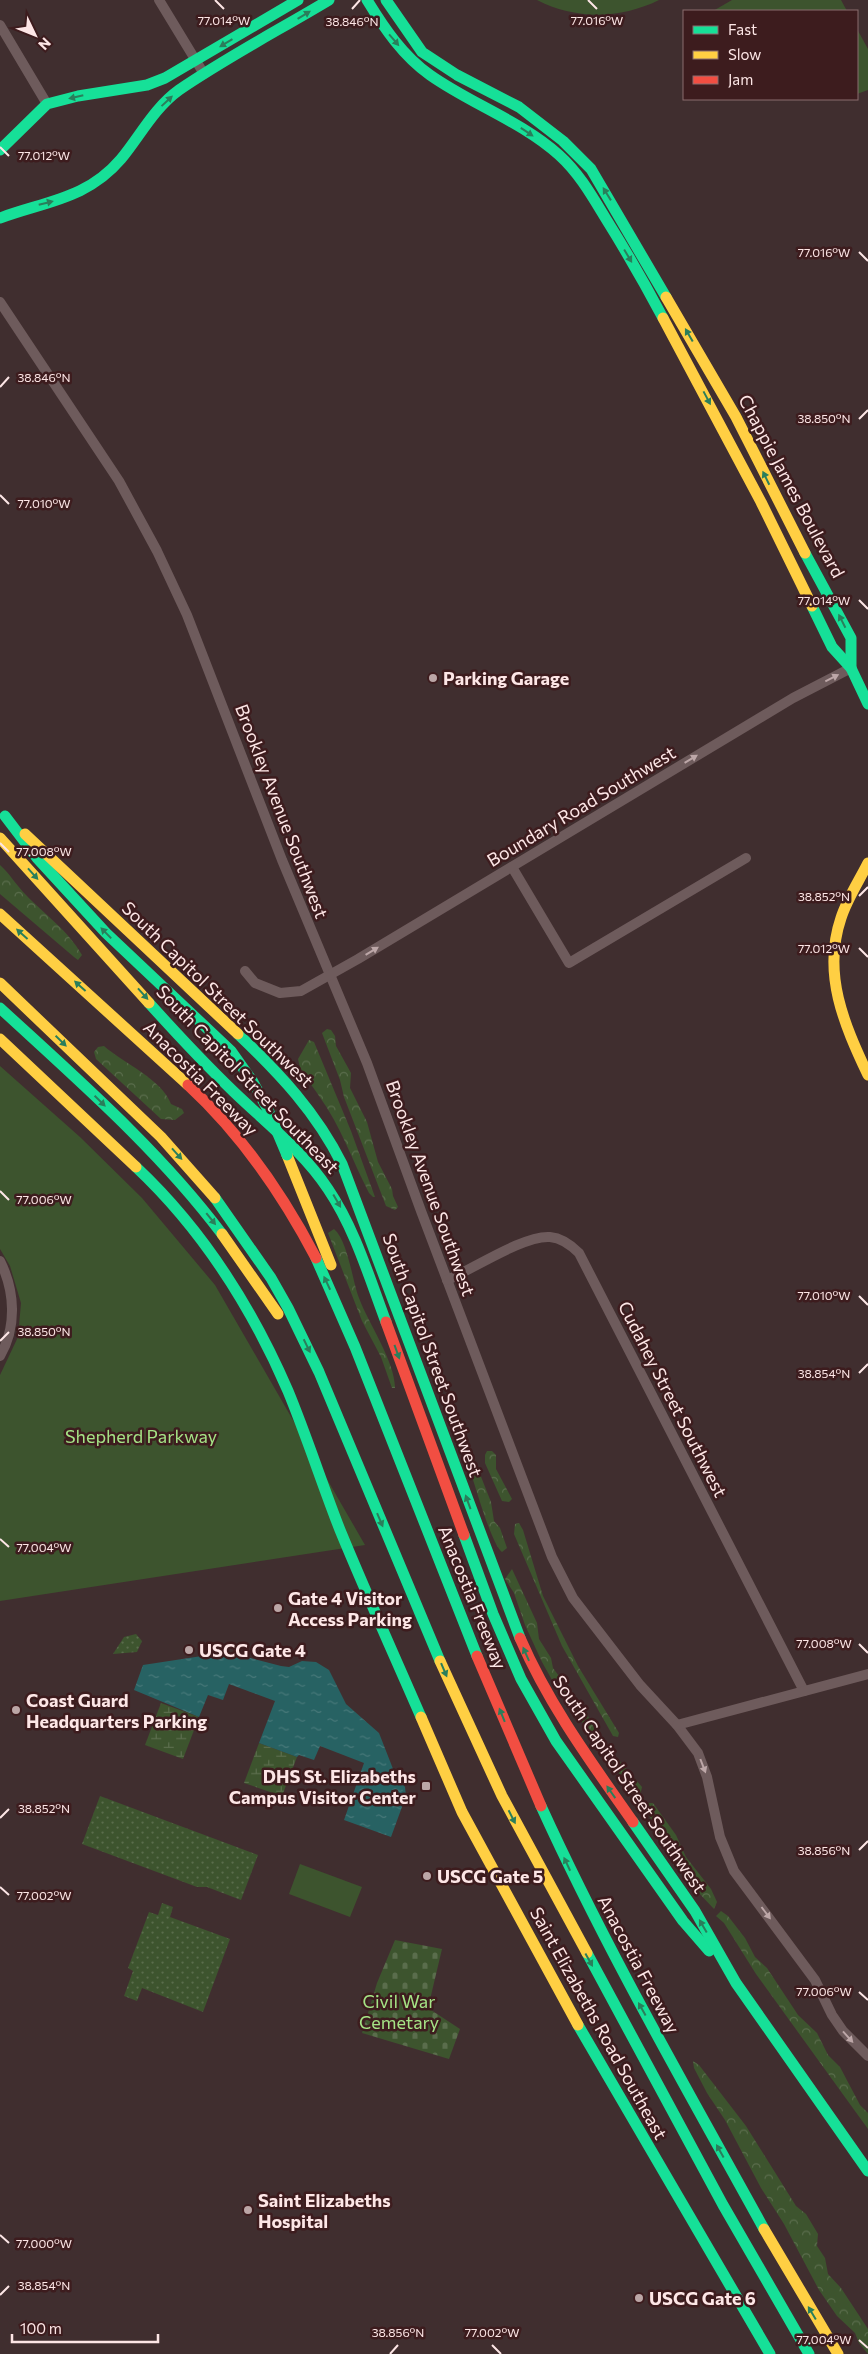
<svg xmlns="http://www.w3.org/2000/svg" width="868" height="2354" font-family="Commissioner,sans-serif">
<defs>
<pattern id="grass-dots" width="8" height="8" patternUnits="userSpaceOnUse" patternTransform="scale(1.25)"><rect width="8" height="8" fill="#3d542e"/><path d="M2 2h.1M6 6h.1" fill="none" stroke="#5a6d4c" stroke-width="1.8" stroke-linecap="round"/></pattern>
<pattern id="forest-crowns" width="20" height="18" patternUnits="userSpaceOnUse" patternTransform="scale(1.25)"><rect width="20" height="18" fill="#3d542e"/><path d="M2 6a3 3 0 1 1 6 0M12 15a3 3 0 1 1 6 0" fill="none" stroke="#5a6d4c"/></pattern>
<pattern id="wetland-marsh" width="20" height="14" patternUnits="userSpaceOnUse" patternTransform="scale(1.25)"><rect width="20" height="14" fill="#3d542e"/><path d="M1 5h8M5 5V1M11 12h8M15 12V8" fill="none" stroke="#5a6d4c"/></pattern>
<pattern id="cemetery-stones" width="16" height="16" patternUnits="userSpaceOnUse" patternTransform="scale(1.25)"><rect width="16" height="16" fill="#3d542e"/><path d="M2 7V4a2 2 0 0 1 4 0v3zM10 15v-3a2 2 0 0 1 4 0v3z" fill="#5a6d4c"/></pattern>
<pattern id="water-ripples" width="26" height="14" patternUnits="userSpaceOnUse" patternTransform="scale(1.25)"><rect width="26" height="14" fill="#276263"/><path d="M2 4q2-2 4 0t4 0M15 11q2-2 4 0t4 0" fill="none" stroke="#477879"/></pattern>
</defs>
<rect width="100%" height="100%" fill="#402e2f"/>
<g fill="url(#grass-dots)">
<polygon points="136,1634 142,1641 137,1652 113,1654 124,1637"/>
<polygon points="100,1796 258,1855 241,1900 207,1887 197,1887 82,1844"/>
<polygon points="162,1903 173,1907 170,1917 230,1939 203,2012 142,1988 137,2001 124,1996 133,1971 128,1968 149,1912 158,1915"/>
</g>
<g fill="url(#forest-crowns)">
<path d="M0 865C10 874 16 885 26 895 45 915 68 930 82 955L78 960 74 957 0 894Z"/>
<polygon points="327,1029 331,1030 335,1036 336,1046 351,1073 350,1088 367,1122 378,1162 392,1189 393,1196 398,1207 395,1210 386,1206 344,1097 340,1080 322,1033"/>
<path d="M309 1040 314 1042 351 1131 375 1197H373L369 1193C352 1160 341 1126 319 1096 311 1083 300 1074 298 1059Z"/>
<path d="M104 1046C123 1063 162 1079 171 1104L182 1109 184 1113 175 1120 161 1119 96 1059 94 1052 98 1047Z"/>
<path d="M334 1229C348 1241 352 1280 359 1298 368 1323 395 1361 395 1388H392L381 1357 362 1321 328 1233Z"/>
<polygon points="487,1451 492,1451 496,1455 496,1469 512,1499 509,1502 502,1501 485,1463 485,1455"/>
<path d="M474 1459 491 1502 494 1521 500 1528 507 1548 502 1552C491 1544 474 1481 468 1464Z"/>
<polygon points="519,1523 523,1530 543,1596 578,1666 619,1733 618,1737 613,1736 562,1646 514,1534 515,1524"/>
<polygon points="512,1569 537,1623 539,1639 551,1658 553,1668 587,1714 598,1736 642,1787 640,1796 636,1797 625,1784 609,1755 593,1741 581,1720 561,1696 542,1662 525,1625 514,1593 505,1579"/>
<polygon points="649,1803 653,1803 676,1835 686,1857 711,1889 717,1902 714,1909 697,1891 687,1874 666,1850 645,1807"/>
<polygon points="721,1911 728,1916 745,1938 755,1957 767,1968 798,2015 817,2033 828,2055 840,2067 860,2105 868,2113 868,2129 756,1974 724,1923 716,1916"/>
<polygon points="693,2061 699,2065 746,2126 796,2206 806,2214 818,2234 817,2246 825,2258 828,2274 841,2288 868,2329 868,2354 859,2343 855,2333 837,2316 819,2290 784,2224 761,2188 725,2120 707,2093 694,2068"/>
</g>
<g fill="url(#wetland-marsh)">
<polygon points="161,1703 199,1717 183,1759 145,1745"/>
<polygon points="259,1743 297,1757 282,1796 244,1783"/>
</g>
<polygon fill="url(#cemetery-stones)" points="395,1940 442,1949 428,2008 460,2029 449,2059 362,2033 377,1983"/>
<g fill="#3d542e">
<path d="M537 0H659C621 19 575 20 537 0Z"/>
<polygon points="732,0 841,0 847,11 713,11"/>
<polygon points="857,29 868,49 868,90 857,94"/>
<polygon points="0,1066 80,1137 142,1198 215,1285 365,1545 0,1601 0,1375 18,1337 21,1303 10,1266 0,1249"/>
<polygon points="300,1864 362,1887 350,1917 289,1894"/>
</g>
<polygon fill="url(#water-ripples)" points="215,1654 243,1656 281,1666 289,1667 302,1661 316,1662 329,1670 346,1704 379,1733 395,1774 405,1787 406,1796 391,1837 344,1820 364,1763 320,1746 314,1760 299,1755 297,1757 259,1743 275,1701 229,1684 223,1700 208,1695 199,1717 134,1690 143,1665"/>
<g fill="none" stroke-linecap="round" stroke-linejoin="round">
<g stroke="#6e5b5c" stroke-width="10">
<polyline points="159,0 204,74"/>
<polyline points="0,25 47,104"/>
<polyline points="0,302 119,481 157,551 187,615 282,860 367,1063 421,1211 552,1557 573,1598 583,1611 640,1685 677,1725 698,1753 707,1777 720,1837 734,1871 815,1980 832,2015 843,2031 868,2056"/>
<polyline points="512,867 569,963 746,858"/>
<polyline points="245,971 255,983 280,993 301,991 358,959 793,698 851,668"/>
<path d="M0 1261C15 1291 17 1327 0 1356"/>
<path d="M447 1280C473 1269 524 1235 550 1237 562 1238 571 1245 579 1253L804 1691"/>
<polyline points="677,1725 868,1674"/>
</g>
<g stroke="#16e098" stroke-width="11">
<path d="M367 0C384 28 403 56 430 75 471 104 521 121 559 155 579 173 592 196 606 219 626 251 645 284 663 318"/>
<polyline points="386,0 422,52 457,75 519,107 563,141 591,169 666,297"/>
<polyline points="0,150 47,104 78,96 147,85 165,78 298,0"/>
<path d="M0 218C46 201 87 199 121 159 140 136 154 108 179 90 227 57 279 30 329 0"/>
<polyline points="805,553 851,638 851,668"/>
<polyline points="812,606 832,647 851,668 868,704"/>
<polyline points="5,816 37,858 106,933 231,1051 253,1082 268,1110"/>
<path d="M149 1003C176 1033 204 1063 233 1091 266 1123 303 1151 328 1189 355 1229 369 1277 386 1322"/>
<path d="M0 1008C77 1079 159 1150 222 1234"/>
<path d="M238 1034C280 1074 316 1112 342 1164L520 1638"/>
<path d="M136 1167C202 1229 252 1308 288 1391 307 1437 322 1484 340 1530 366 1593 394 1655 421 1717"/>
<polyline points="215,1198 271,1278 288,1308 319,1372 440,1661"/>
<polyline points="316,1258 355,1347 477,1656"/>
<polyline points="464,1535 493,1614 521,1679 556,1741 683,1921 709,1951"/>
<path d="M541 1806C607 1951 687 2089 764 2229"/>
<polyline points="633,1822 695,1911 736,1983 868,2171"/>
<polyline points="587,1953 723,2205 809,2354"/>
<polyline points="578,2025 770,2354"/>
</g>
<g stroke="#ffcf43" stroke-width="11">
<polyline points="666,297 736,417 805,553"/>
<polyline points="663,318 761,502 812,606"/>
<polyline points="25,834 238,1034"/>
<polyline points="0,838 149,1003"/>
<path d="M868 863C859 881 847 899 841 918 822 974 844 1024 868 1075"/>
<polyline points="0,914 188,1085"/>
<polyline points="0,983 161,1137 215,1198"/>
<polyline points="0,1039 136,1167"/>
<polyline points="287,1155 331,1265"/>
<polyline points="222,1234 278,1314"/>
<polyline points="440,1661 502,1796 587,1953"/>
<polyline points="421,1717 462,1812 578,2025"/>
<polyline points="764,2229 838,2354"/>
</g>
<g stroke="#f24e42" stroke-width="11">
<path d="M188 1085C240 1133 283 1195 316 1258"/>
<polyline points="386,1322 464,1535"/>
<path d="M520 1638C549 1705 591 1762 633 1822"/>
<polyline points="477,1656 541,1806"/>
</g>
<polyline stroke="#16e098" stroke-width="11" points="268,1110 287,1155"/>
</g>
<defs><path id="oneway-solid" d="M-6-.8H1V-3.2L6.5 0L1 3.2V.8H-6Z" transform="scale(1.25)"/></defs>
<g fill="#2a7e5b">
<use href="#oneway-solid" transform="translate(304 15) rotate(-31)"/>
<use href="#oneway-solid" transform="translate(394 40) rotate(49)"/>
<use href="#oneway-solid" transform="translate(226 43) rotate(149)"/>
<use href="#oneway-solid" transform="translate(76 97) rotate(167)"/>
<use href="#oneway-solid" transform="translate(167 101) rotate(-43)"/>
<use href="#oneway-solid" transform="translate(527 132) rotate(34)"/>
<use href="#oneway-solid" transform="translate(607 194) rotate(-122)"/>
<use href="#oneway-solid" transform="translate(46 203) rotate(-14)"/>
<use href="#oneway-solid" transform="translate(628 256) rotate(59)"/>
<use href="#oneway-solid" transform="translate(689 335) rotate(-120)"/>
<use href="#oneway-solid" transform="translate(707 398) rotate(62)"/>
<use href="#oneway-solid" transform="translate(766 478) rotate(-116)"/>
<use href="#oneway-solid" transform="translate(842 621) rotate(-117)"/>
<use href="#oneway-solid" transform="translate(33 874) rotate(48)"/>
<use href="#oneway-solid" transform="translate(106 933) rotate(-134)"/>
<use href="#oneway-solid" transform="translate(22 934) rotate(-138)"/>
<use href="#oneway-solid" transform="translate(80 986) rotate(-138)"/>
<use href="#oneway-solid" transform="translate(143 994) rotate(48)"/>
<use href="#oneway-solid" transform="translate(61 1041) rotate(44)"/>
<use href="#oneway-solid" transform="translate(100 1101) rotate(44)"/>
<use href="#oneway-solid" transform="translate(177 1154) rotate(48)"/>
<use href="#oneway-solid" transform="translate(337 1201) rotate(60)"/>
<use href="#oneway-solid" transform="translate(211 1219) rotate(51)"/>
<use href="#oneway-solid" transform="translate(327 1283) rotate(-115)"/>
<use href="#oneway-solid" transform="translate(307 1346) rotate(64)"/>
<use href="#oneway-solid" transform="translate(397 1352) rotate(70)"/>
<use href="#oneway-solid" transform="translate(468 1502) rotate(-110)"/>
<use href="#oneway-solid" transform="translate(380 1520) rotate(67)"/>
<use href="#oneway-solid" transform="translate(526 1654) rotate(-114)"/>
<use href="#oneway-solid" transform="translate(444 1670) rotate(67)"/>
<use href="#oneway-solid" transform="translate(502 1715) rotate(-112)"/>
<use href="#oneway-solid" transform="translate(611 1792) rotate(-125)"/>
<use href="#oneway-solid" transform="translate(512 1817) rotate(63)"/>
<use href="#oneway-solid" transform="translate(567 1864) rotate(-115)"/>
<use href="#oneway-solid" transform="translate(703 1926) rotate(-120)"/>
<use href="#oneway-solid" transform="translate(589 1960) rotate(61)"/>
<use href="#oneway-solid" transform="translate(642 2009) rotate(-119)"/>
<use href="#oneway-solid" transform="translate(720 2151) rotate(-119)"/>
<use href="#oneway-solid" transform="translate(812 2313) rotate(-121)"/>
</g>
<g fill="#bda7a8">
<use href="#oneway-solid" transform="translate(832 678) rotate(-27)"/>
<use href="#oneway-solid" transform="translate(691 759) rotate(-31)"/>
<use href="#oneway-solid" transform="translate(372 951) rotate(-31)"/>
<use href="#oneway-solid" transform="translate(703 1766) rotate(69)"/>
<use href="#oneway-solid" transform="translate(766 1913) rotate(53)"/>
<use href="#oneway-solid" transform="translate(848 2037) rotate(48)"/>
</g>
<path fill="none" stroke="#fde6e6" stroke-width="2" d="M215 0 224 9M588 0 597 9M352 9 360 0M0 147 9 156M859 252 868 261M0 387 9 377M859 419 868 410M0 495 9 504M859 600 868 609M0 843 9 852M859 896 868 887M859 948 868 957M0 1191 9 1200M859 1296 868 1305M0 1341 9 1332M859 1373 868 1364M0 1539 9 1547M859 1644 868 1653M0 1818 9 1809M859 1850 868 1841M0 1887 9 1895M859 1992 868 2000M0 2235 9 2243M0 2295 9 2286M859 2340 868 2348M492 2345 501 2354M390 2354 398 2345"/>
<g fill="#bba6a6" stroke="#3d1c1e" stroke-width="2">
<circle cx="433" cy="678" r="5"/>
<circle cx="278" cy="1608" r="5"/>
<circle cx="189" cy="1650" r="5"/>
<circle cx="16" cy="1710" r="5"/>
<rect x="421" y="1781" width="10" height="10" rx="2.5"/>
<circle cx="427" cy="1876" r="5"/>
<circle cx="248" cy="2210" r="5"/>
<circle cx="639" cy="2298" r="5"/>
</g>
<g text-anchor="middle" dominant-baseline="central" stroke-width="5" stroke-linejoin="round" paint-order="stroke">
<g font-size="18" fill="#fde6e6" stroke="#3d1c1e">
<text transform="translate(792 486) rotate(62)">Chappie James Boulevard</text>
<text transform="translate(581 806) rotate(-31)">Boundary Road Southwest</text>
<text transform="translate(282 811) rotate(69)">Brookley Avenue Southwest</text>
<text transform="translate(218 994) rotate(44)">South Capitol Street Southwest</text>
<text transform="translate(201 1078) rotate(45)">Anacostia Freeway</text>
<text transform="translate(248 1079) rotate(46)">South Capitol Street Southeast</text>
<text transform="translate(431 1188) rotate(70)">Brookley Avenue Southwest</text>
<text transform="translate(433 1355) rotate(70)">South Capitol Street Southwest</text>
<text transform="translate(673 1399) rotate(63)">Cudahey Street Southwest</text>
<text transform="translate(473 1597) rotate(68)">Anacostia Freeway</text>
<text transform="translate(630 1784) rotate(56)">South Capitol Street Southwest</text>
<text transform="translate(639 1964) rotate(62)">Anacostia Freeway</text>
<text transform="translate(599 2023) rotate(61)">Saint Elizabeths Road Southeast</text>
</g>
<g font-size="18" font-weight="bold" fill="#fde6e6" stroke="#3d1c1e" text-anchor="start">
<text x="443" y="678">Parking Garage</text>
<text x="288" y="1598">Gate 4 Visitor<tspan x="288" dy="21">Access Parking</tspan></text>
<text x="199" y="1650">USCG Gate 4</text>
<text x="26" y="1700">Coast Guard<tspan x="26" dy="21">Headquarters Parking</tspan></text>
<text x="416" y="1776" text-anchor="end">DHS St. Elizabeths<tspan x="416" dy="21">Campus Visitor Center</tspan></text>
<text x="437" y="1876">USCG Gate 5</text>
<text x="258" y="2200">Saint Elizabeths<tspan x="258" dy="21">Hospital</tspan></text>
<text x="649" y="2298">USCG Gate 6</text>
</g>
<g font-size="18" fill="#a5e486" stroke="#3d1c1e">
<text x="141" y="1436">Shepherd Parkway</text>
<text x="399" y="2001">Civil War<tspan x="399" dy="21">Cemetary</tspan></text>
</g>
</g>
<g font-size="12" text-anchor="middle" fill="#fde6e6" stroke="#3d1c1e" stroke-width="5" stroke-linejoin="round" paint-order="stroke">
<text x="597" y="25">77.016°W</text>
<text x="224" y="25">77.014°W</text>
<text x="352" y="26">38.846°N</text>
<text x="44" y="160">77.012°W</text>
<text x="824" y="257">77.016°W</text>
<text x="44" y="382">38.846°N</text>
<text x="824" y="423">38.850°N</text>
<text x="44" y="508">77.010°W</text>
<text x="824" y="605">77.014°W</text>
<text x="44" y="856">77.008°W</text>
<text x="824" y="901">38.852°N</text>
<text x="824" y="953">77.012°W</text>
<text x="44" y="1204">77.006°W</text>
<text x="824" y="1300">77.010°W</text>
<text x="44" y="1336">38.850°N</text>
<text x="824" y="1378">38.854°N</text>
<text x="44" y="1552">77.004°W</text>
<text x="824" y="1648">77.008°W</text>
<text x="44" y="1813">38.852°N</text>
<text x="824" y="1855">38.856°N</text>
<text x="44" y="1900">77.002°W</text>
<text x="824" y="1996">77.006°W</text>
<text x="44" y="2248">77.000°W</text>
<text x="44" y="2290">38.854°N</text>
<text x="398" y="2337">38.856°N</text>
<text x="492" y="2337">77.002°W</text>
<text x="824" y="2344">77.004°W</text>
</g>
<rect x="683" y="10" width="175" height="90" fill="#3d1c1e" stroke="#8a6d6e"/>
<rect x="693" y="26" width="25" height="8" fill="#16e098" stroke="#8a6d6e"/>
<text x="728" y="35" font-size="15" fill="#fde6e6">Fast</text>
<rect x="693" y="51" width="25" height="8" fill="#ffcf43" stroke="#8a6d6e"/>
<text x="728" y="60" font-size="15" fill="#fde6e6">Slow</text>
<rect x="693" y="76" width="25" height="8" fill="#f24e42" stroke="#8a6d6e"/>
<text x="728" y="85" font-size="15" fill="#fde6e6">Jam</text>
<g transform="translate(35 35) rotate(133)" stroke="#3d1c1e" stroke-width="4" paint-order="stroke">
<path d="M0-4L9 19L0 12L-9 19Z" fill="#fde6e6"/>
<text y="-8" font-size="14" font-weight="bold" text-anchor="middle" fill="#fde6e6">N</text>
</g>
<path d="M12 2334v8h146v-8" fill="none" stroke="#fde6e6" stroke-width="2.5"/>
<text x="20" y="2334" font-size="15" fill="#fde6e6" stroke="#3d1c1e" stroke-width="4" paint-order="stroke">100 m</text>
</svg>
